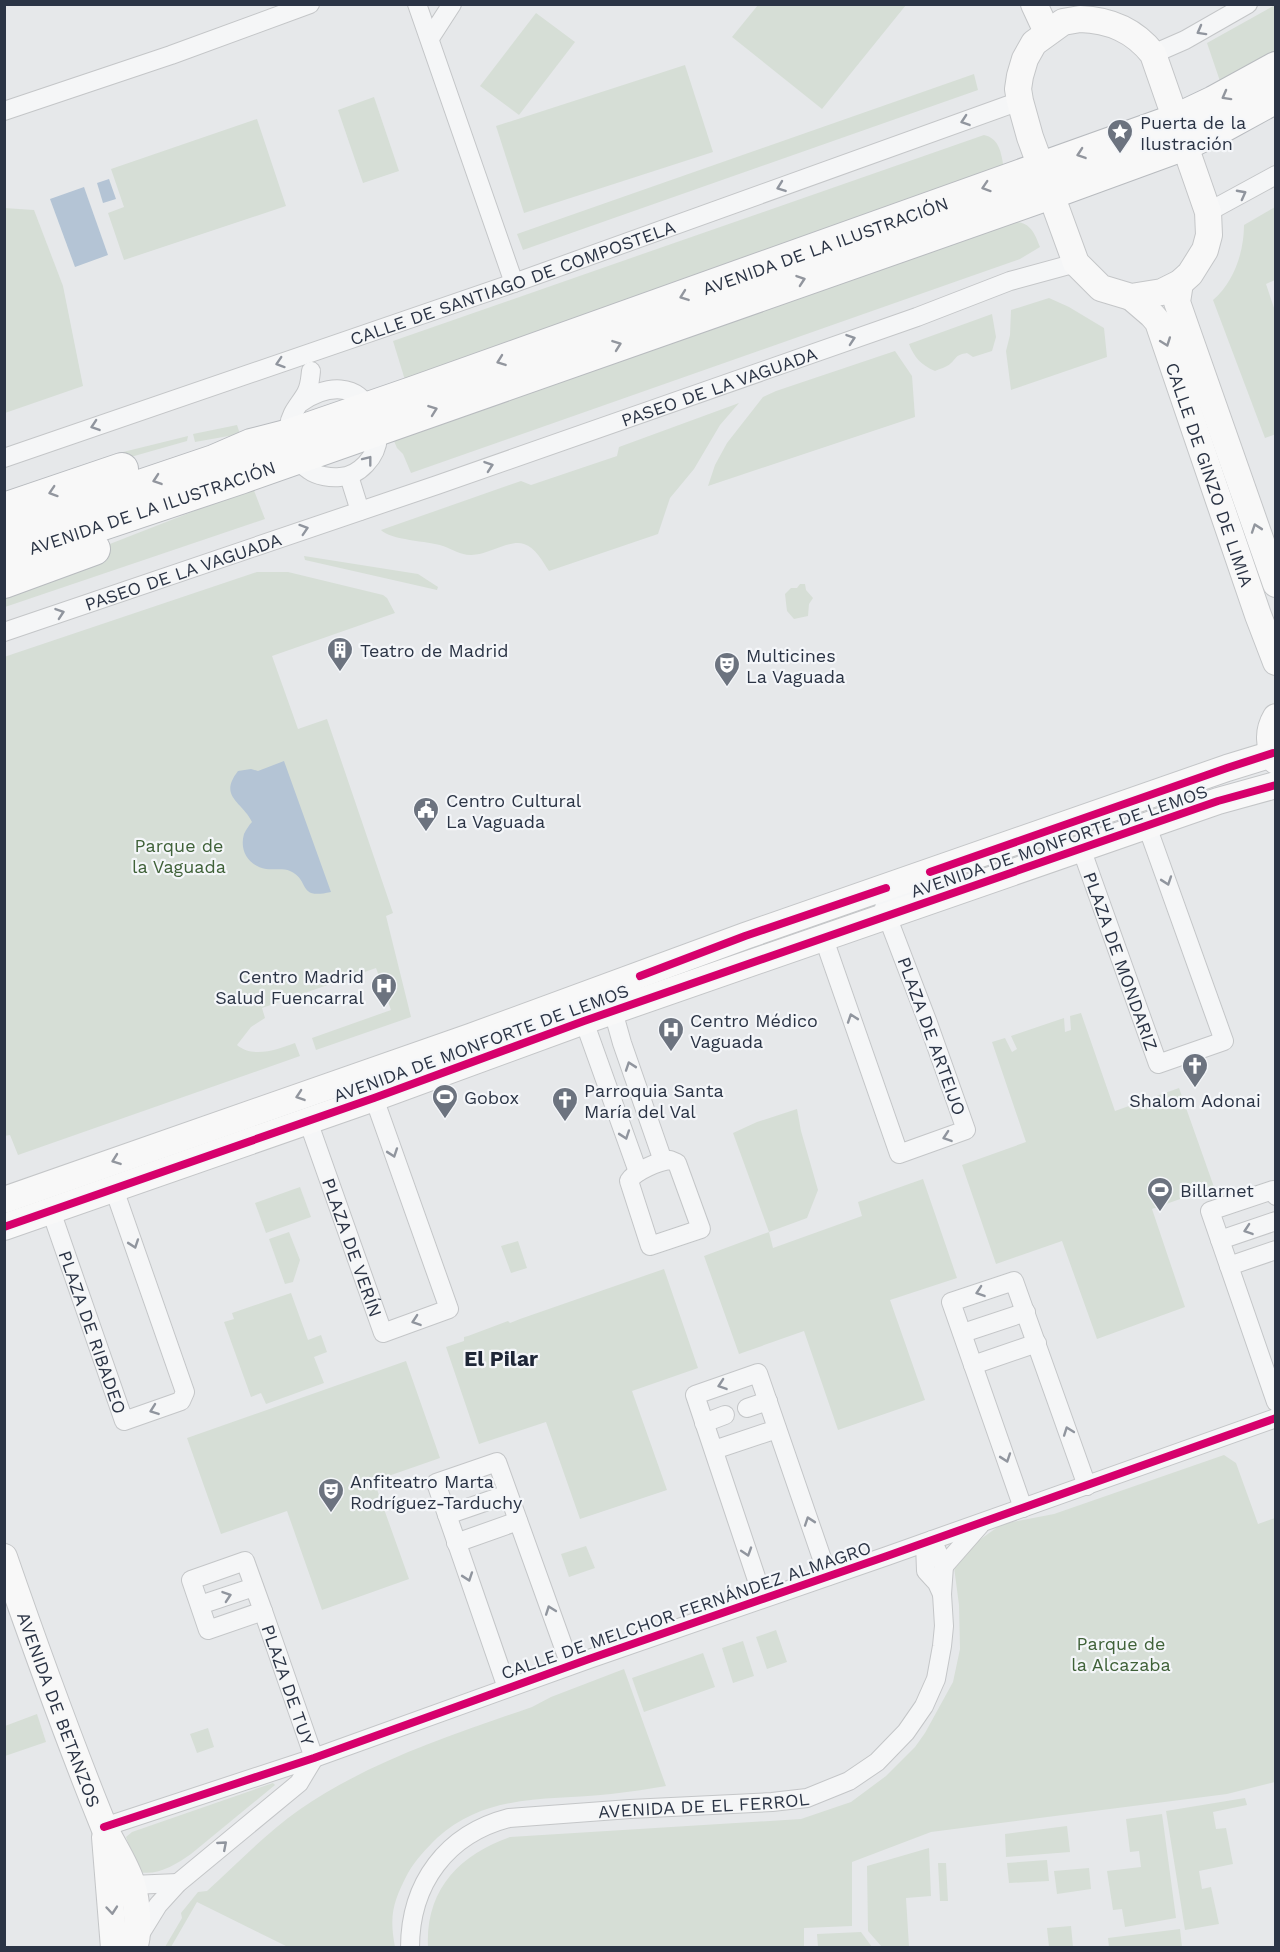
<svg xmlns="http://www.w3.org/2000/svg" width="1280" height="1952" font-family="'Work Sans',sans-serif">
<rect width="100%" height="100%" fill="#e6e8ea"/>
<g fill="#d6ded6">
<polygon points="758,5 758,4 906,5 822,109 732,37"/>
<polygon points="1275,5 1275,56 1222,87 1207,43"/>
<polygon points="536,13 575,42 519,115 480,86"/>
<polygon points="685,65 713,152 524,213 496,126"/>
<polygon points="974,74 978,90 523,250 517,234"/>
<polygon points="374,97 399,171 363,183 338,110"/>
<polygon points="257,119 286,206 124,260 108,213 124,207 111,169"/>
<path d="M984 135C998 138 1001 151 1003 164L1000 171 405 380 393 341Z"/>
<path d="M1275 207V280L1266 284 1275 311 1276 434 1265 438 1213 300C1234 282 1244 252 1244 225Z"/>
<polygon points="4,208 34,210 63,286 83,386 5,413"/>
<path d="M1016 222C1031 223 1035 234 1040 247L1020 259 963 279 411 473 403 454 397 448 394 441Z"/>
<polygon points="1049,298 1069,307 1104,328 1107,357 1011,390 1006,351 1010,335 1011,310"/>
<path d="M992 314 996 337 992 351 973 357 967 353C955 355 957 358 950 364 947 367 939 369 935 371 921 365 914 357 909 344Z"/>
<polygon points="895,351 912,376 915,417 708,486 715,465 727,443 763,397 776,391"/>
<path d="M739 403 720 425 694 469 670 498 658 534 549 571C543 562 535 547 524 544 509 539 487 556 470 555 461 555 452 549 443 546 428 541 390 540 381 530L521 481 531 485 617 456 619 447Z"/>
<polygon points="237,425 240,434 195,442 193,434"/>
<polygon points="188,436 187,441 4,493 123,452"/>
<polygon points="253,488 265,519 5,607 5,585"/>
<polygon points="304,556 418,574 438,587 437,590 305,560"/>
<path d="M257 572H288L383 595 387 598 395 613 272 656 298 729 327 719 393 913 386 916 411 1017 316 1050 312 1038 391 1010 376 968 262 1008 265 1018 251 1027 237 1045C254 1059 278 1049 295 1043L300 1056 18 1155 10 1135 4 1136V657Z"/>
<polygon points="800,584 805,584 806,590 813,598 809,604 808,616 794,619 787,611 785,594 791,588 797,588"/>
<polygon points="1081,1013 1115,1111 1179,1088 1214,1187 1152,1209 1185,1307 1097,1339 1062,1241 996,1264 962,1165 1026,1142 992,1042 1005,1038 1012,1052 1017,1049 1011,1036 1064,1018 1065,1032 1071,1030 1070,1016"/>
<polygon points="797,1109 801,1131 818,1190 807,1218 769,1232 773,1248 862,1216 858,1202 923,1179 957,1278 890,1300 925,1400 838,1430 804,1331 739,1354 704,1256 769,1232 733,1133 757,1122"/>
<polygon points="300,1187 311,1217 266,1233 255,1203"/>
<polygon points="289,1232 300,1260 293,1282 285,1284 269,1239"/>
<polygon points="518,1241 527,1268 511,1273 501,1246"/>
<polygon points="664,1269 698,1368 632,1391 667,1490 580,1519 546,1422 479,1444 446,1347 464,1341 464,1337 468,1336 508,1321 510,1323 520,1319"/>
<polygon points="291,1293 308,1340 321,1335 327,1352 314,1357 324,1383 266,1404 261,1393 251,1397 224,1322 234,1319 232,1313"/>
<polygon points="406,1361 440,1458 374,1481 409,1579 322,1610 287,1511 221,1534 187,1438"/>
<path d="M1224 1455 1236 1463 1258 1524 1275 1518V1782L1227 1794 931 1832 852 1862V1926L804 1928V1947L428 1948C425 1890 459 1855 510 1837L801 1819 851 1802 886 1776 915 1747 925 1733 953 1682 960 1649 959 1605 954 1567 961 1553 1002 1524 1054 1514Z"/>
<polygon points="586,1546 595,1568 569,1577 561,1554"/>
<polygon points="776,1630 787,1662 767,1669 756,1637"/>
<polygon points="743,1641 754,1676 733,1683 722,1648"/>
<polygon points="703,1653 715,1687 644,1712 632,1678"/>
<path d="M624 1669 666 1786C648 1789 629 1792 611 1794 548 1801 488 1792 437 1838 426 1849 416 1859 408 1873 393 1902 389 1915 395 1947H288L197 1902 171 1947H165L182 1918 181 1913 198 1892 207 1891C237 1864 266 1833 299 1810 370 1761 451 1735 532 1707L551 1697Z"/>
<polygon points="37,1714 46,1742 5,1756 5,1726"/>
<polygon points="208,1728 214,1747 197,1753 190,1734"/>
<path d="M273 1783 275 1785 191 1854C175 1865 158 1876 138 1872L126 1837 132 1832Z"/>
<polygon points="1245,1798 1247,1805 1213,1812 1216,1829 1226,1828 1233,1864 1199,1871 1202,1889 1211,1887 1219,1924 1185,1930 1166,1811"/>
<polygon points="1162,1814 1176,1918 1125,1927 1122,1909 1113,1910 1107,1871 1141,1867 1139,1851 1130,1852 1126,1819"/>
<polygon points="1067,1826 1070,1852 1006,1857 1005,1834"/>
<polygon points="929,1848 931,1896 906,1898 909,1947 882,1947 868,1931 867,1866"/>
<polygon points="1047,1860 1049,1881 1009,1883 1007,1863"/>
<polygon points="938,1863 946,1863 948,1901 940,1901"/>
<polygon points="1089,1868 1091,1889 1057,1894 1054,1871"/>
<polygon points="1071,1926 1073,1947 1049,1947 1047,1928"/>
<polygon points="1180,1929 1182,1947 1109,1947 1108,1938"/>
<polygon points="861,1932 872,1947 818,1947 817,1934"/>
</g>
<g fill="#b4c4d5">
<polygon points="109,179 116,199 103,203 97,183"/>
<polygon points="84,187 108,255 75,267 50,199"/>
<path d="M284 761 331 892C296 900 311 880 290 871 284 868 273 870 266 869 249 866 239 851 244 834 246 830 249 825 252 822 242 801 218 797 238 771L251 769 258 771Z"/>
</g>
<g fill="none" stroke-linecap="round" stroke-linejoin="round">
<defs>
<g id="street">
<polyline points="417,4 514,283"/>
<polyline points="430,38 452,4"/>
<polyline points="1153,54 1185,40 1248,4"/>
<polyline points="4,111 171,55 310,4"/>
<polyline points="1208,212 1276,175"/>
<path d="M300 403C326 385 358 381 372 415 375 423 379 429 378 437 377 457 359 476 340 477 331 478 317 476 309 470 297 463 288 440 289 426 290 413 300 404 306 393 310 386 310 379 311 371"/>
<path id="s1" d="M4 458 514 283 1020 101"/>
<polyline points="349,476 360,511"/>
<path id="s2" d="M4 632 437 485 917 317 1010 281 1076 263"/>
<path id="s3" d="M1081 848 1158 1064 1224 1041 1147 826"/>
<polyline points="824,939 899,1154 966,1130 928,1023 884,908 886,901 924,889 945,870"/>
<polyline points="613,1011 622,1043 663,1161"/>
<polyline points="584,1021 638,1172"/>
<path id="s4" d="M308 1121 383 1333 449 1309 374 1098"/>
<path d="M670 1160 677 1163 701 1229 650 1246 629 1181C635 1171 659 1161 670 1160Z"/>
<polyline points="1276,1196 1273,1190 1210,1211 1229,1266 1276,1250"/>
<path id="s5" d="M51 1211 124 1421 181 1401 185 1392 114 1189"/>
<polyline points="1220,1240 1276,1221"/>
<polyline points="1229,1266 1276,1402"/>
<polyline points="963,1333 1026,1312"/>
<polyline points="973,1365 1037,1343"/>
<polyline points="747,1408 768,1401"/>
<polyline points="704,1423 725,1415"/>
<polyline points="714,1450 777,1429"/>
<polyline points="1023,1508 951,1302 1014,1281 1087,1486"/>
<polyline points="447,1515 508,1494"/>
<polyline points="456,1543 518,1521"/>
<polyline points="925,1543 926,1571 937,1583 942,1594"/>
<polygon points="245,1561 263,1611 208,1630 191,1580"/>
<polyline points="944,1566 980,1525"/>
<polyline points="763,1598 695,1395 758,1373 828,1576"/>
<polyline points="200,1605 254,1587"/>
<path id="s6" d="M263 1611 314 1758"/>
<polyline points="507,1688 436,1483 497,1462 570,1665"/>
<polyline points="104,1827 314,1758 589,1659 887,1556 1276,1418"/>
<polyline points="122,1880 132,1885 178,1883"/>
<polyline points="137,1939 158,1905 178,1883 299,1783 314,1758"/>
<path id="s7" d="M410 1948C410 1883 447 1834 509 1818L630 1809 772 1802 807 1798 849 1781 877 1762 906 1732 924 1706 936 1679 942 1646 944 1626 942 1594 944 1566 932 1540"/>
</g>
<g id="secondary">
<polyline points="1034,4 1047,32"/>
<path d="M1080 19C1110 20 1134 30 1153 54L1208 212 1209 235 1205 250 1190 274 1180 283 1162 292 1131 297 1101 288 1076 263 1030 137 1020 101 1018 89 1020 76 1025 59 1034 43 1063 22Z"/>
<polyline points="1180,283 1177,302 1185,325 1276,584"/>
<path id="s8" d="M1131 297 1152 315 1158 322 1258 615 1276 662"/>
<path d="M1276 717C1267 732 1269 745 1276 761"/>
<polyline points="4,1200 470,1037 745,936 1227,768 1276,753"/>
<polyline points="4,1227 374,1098 584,1021 1218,801 1276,785"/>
<path id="s9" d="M4 1557C32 1638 61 1718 92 1797 96 1807 100 1817 104 1827 113 1846 126 1864 132 1884 137 1901 140 1932 134 1948"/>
<polyline points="105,1837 114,1948"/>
</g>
<g id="highway">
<polyline points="4,509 122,469"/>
<path id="s10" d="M4 532 214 461 251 445 290 435 412 393 1176 120 1214 102 1276 68"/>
<path id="s11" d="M4 557 240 478 1051 193 1185 144 1223 126 1276 97"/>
<polyline points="4,582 94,549"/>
</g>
</defs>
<use href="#street" stroke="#c4c6c8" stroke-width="20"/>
<use href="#secondary" stroke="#c4c6c8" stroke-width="28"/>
<use href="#highway" stroke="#b8bbbf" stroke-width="34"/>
<use href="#street" stroke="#f5f6f7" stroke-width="18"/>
<use href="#secondary" stroke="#f8f8f8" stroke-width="26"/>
<use href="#highway" stroke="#f8f8f8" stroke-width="32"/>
<defs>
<g id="cycleway">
<polyline points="930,872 1227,768 1273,753"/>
<polyline points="640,976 745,936 886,888"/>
<polyline points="4,1227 374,1098 584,1021 1218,801 1276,785"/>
<polyline points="104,1827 314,1758 589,1659 887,1556 1276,1418"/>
</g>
</defs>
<use href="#cycleway" stroke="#f4f6f9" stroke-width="11"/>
<use href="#cycleway" stroke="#d6006c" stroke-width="8"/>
</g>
<defs><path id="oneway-chevron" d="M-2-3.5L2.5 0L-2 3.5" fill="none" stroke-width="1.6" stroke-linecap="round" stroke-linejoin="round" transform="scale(1.5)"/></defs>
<g stroke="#90959e">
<use href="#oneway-chevron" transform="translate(1201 31) rotate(151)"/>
<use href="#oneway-chevron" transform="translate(965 121) rotate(161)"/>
<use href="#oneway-chevron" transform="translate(781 187) rotate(160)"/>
<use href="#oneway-chevron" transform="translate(1242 194) rotate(-28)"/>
<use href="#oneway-chevron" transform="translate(851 339) rotate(-19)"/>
<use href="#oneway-chevron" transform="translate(280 363) rotate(162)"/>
<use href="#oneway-chevron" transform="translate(95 426) rotate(161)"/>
<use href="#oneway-chevron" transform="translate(368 460) rotate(-52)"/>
<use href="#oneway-chevron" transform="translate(489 466) rotate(-19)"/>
<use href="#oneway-chevron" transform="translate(304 529) rotate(-18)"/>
<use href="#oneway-chevron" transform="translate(60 613) rotate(-19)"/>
<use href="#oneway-chevron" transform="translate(1167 881) rotate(71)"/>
<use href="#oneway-chevron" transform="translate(852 1018) rotate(-109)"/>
<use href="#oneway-chevron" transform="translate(630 1066) rotate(-109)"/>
<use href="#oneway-chevron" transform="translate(625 1135) rotate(71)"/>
<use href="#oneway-chevron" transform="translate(947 1137) rotate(161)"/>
<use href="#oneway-chevron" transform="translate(393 1153) rotate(71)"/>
<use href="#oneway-chevron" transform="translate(1248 1230) rotate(161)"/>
<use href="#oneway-chevron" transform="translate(134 1244) rotate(71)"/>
<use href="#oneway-chevron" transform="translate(980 1292) rotate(161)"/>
<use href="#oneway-chevron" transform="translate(416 1321) rotate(161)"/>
<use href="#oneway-chevron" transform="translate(722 1385) rotate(161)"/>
<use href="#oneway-chevron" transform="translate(154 1410) rotate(160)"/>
<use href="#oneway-chevron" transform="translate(1068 1431) rotate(-110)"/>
<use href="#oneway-chevron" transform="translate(1006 1458) rotate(71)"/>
<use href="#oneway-chevron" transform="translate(809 1521) rotate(-109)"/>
<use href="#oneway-chevron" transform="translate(747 1552) rotate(72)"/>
<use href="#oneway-chevron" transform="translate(468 1577) rotate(71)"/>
<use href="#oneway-chevron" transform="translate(227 1596) rotate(-19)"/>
<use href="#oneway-chevron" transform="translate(550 1610) rotate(-110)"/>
<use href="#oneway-chevron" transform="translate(223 1845) rotate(-41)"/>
</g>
<g stroke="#92969e">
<use href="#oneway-chevron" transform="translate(1226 96) rotate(151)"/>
<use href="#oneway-chevron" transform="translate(1081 154) rotate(161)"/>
<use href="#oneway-chevron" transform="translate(986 187) rotate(162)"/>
<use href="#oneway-chevron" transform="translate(801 280) rotate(-19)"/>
<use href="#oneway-chevron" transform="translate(684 296) rotate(160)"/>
<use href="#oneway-chevron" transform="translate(1166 342) rotate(70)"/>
<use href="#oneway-chevron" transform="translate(617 345) rotate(-20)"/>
<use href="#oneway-chevron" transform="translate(501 361) rotate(160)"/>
<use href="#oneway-chevron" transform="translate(433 410) rotate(-20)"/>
<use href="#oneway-chevron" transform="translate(157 480) rotate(161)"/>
<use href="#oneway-chevron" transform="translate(53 492) rotate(162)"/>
<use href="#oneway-chevron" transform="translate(1256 528) rotate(-109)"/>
<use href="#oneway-chevron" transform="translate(300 1096) rotate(161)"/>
<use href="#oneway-chevron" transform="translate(116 1160) rotate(160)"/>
<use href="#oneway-chevron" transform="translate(112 1910) rotate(85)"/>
</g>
<defs>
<symbol id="sight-pin" viewBox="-11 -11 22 30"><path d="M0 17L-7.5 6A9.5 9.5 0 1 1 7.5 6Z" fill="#6c737f" stroke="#f4f6f9"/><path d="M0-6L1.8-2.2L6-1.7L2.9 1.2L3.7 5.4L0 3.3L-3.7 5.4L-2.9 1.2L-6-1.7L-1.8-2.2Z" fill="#fff"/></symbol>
<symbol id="building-pin" viewBox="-11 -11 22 30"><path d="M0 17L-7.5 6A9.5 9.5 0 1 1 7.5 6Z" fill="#6c737f" stroke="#f4f6f9"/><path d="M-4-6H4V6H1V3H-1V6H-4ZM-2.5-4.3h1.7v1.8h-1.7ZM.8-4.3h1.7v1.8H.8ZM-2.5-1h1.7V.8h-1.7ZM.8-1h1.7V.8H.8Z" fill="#fff"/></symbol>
<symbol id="theatre-pin" viewBox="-11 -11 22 30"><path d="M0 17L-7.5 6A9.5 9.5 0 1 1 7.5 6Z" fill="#6c737f" stroke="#f4f6f9"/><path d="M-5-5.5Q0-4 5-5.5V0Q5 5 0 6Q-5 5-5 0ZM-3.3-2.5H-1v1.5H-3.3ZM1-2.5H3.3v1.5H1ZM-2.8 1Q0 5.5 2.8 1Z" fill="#fff"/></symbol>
<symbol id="civic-pin" viewBox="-11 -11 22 30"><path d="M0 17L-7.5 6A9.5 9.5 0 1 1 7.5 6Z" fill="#6c737f" stroke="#f4f6f9"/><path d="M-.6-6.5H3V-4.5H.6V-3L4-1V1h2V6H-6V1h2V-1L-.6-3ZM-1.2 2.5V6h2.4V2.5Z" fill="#fff"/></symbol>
<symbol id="hospital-pin" viewBox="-11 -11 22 30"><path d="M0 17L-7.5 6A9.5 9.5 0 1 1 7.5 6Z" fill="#6c737f" stroke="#f4f6f9"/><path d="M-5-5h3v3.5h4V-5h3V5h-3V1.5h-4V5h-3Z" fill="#fff"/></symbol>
<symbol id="church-pin" viewBox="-11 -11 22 30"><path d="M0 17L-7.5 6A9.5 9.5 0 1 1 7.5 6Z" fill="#6c737f" stroke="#f4f6f9"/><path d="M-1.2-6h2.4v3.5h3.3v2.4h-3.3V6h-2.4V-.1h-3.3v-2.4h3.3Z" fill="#fff"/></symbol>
<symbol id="stadium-pin" viewBox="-11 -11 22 30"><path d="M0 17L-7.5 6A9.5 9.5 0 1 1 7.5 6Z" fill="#6c737f" stroke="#f4f6f9"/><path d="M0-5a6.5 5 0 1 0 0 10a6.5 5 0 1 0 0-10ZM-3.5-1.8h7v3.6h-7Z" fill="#fff"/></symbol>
</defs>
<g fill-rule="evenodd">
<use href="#sight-pin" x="1105" y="117" width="30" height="40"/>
<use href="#building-pin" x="325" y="635" width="30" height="40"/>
<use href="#theatre-pin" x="712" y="650" width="30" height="40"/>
<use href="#civic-pin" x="411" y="795" width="30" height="40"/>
<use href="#hospital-pin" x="369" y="971" width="30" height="40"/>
<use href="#hospital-pin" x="656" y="1015" width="30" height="40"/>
<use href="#church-pin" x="1180" y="1051" width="30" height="40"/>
<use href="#stadium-pin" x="430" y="1082" width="30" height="40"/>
<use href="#church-pin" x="550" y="1085" width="30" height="40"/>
<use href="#stadium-pin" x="1145" y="1175" width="30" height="40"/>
<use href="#theatre-pin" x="316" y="1476" width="30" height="40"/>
</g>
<g text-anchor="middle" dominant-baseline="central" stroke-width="4.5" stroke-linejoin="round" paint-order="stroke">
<g font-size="18" fill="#2b3445" stroke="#f4f6f9" text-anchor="start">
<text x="1140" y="122">Puerta de la<tspan x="1140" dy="21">Ilustración</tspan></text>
<text x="360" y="650">Teatro de Madrid</text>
<text x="746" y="655">Multicines<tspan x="746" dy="21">La Vaguada</tspan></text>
<text x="446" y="800">Centro Cultural<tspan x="446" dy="21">La Vaguada</tspan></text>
<text x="364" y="976" text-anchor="end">Centro Madrid<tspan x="364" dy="21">Salud Fuencarral</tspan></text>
<text x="690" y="1020">Centro Médico<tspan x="690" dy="21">Vaguada</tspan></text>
<text x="584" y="1090">Parroquia Santa<tspan x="584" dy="21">María del Val</tspan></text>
<text x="464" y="1097">Gobox</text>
<text x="1195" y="1100" text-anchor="middle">Shalom Adonai</text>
<text x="1180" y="1190">Billarnet</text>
<text x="350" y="1481">Anfiteatro Marta<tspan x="350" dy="21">Rodríguez-Tarduchy</tspan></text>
</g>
<g font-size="18" fill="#2b3445" stroke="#f4f6f9">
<text stroke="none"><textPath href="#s10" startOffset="870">AVENIDA DE LA ILUSTRACIÓN</textPath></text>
<text stroke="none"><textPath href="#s1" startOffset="538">CALLE DE SANTIAGO DE COMPOSTELA</textPath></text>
<text stroke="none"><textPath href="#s2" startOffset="756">PASEO DE LA VAGUADA</textPath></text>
<text stroke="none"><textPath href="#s8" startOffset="198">CALLE DE GINZO DE LIMIA</textPath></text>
<text stroke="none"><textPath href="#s11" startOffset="156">AVENIDA DE LA ILUSTRACIÓN</textPath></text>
<text stroke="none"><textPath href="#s2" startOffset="189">PASEO DE LA VAGUADA</textPath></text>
<text transform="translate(1059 841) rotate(-19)">AVENIDA DE MONFORTE DE LEMOS</text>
<text stroke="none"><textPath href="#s3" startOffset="120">PLAZA DE MONDARIZ</textPath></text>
<text transform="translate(932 1036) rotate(70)">PLAZA DE ARTEIJO</text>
<text transform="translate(481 1043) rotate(-20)">AVENIDA DE MONFORTE DE LEMOS</text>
<text stroke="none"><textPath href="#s4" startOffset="134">PLAZA DE VERÍN</textPath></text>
<text stroke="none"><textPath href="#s5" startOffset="128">PLAZA DE RIBADEO</textPath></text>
<text transform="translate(686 1610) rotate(-19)">CALLE DE MELCHOR FERNÁNDEZ ALMAGRO</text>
<text stroke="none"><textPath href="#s6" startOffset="78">PLAZA DE TUY</textPath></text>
<text stroke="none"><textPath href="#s9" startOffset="162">AVENIDA DE BETANZOS</textPath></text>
<text stroke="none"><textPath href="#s7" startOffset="372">AVENIDA DE EL FERROL</textPath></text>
</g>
<g font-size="18" fill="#3f6138" stroke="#f4f6f9">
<text x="179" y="845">Parque de<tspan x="179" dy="21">la Vaguada</tspan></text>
<text x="1121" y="1643">Parque de<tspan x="1121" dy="21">la Alcazaba</tspan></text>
</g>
<g font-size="21" font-weight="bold" fill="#1d2536" stroke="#f4f6f9">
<text x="501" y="1358">El Pilar</text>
</g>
</g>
<rect width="1280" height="1952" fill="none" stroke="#2b3445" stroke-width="12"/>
</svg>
